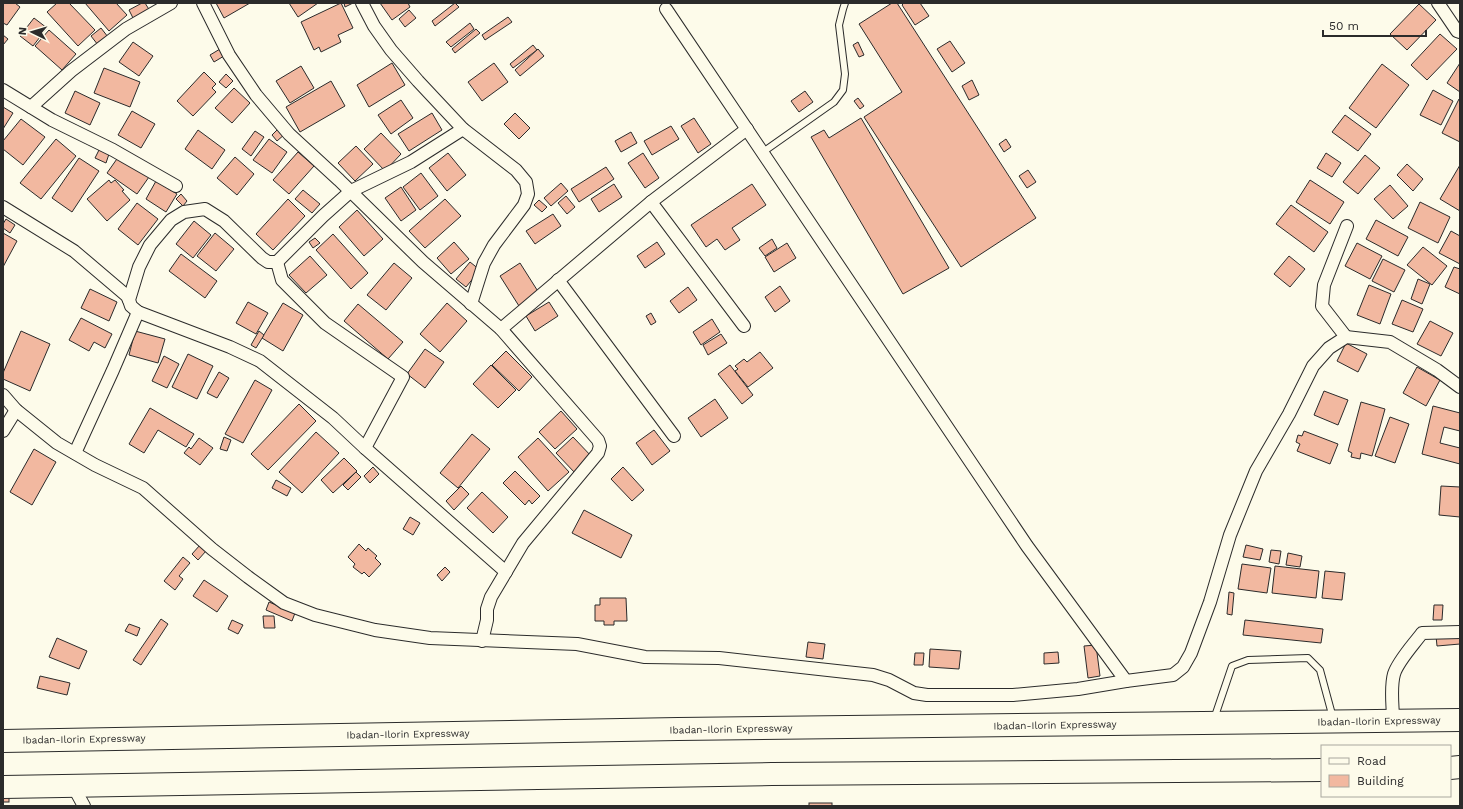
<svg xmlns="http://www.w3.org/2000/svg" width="1463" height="809" font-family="'Work Sans',sans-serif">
<rect width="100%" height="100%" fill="#fdfbea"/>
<g fill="#f2b8a0" stroke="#2b2b2b">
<polygon points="3,3 15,3 20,7 7,25 3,23"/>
<polygon points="57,3 69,3 95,30 78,46 47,12"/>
<polygon points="85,3 116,3 127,15 109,31"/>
<polygon points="142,3 145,3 150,11 134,20 129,10"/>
<polygon points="216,3 250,3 224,18"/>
<polygon points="289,3 318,3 298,17"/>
<polygon points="341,3 353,28 338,35 341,42 321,52 319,47 314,50 301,22"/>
<polygon points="344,3 353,3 345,7"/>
<polygon points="380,3 408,3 410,7 392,20"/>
<polygon points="455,3 459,7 435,26 432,21"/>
<polygon points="892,3 897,3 1036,218 961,267 864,117 902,92 859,24"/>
<polygon points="904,3 920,3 929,16 915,25 902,5"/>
<polygon points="1419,4 1436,20 1407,50 1390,34"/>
<polygon points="409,10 416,18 405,27 399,19"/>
<polygon points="508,17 512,22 485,40 482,35"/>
<polygon points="34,18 47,28 33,46 20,36"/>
<polygon points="470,23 474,29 451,47 446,42"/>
<polygon points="101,28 108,37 98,45 91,36"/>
<polygon points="476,29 480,33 455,53 452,49"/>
<polygon points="49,30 76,54 62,70 35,46"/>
<polygon points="1440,34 1457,49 1427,80 1411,65"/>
<polygon points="3,35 8,39 3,45"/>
<polygon points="950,41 965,63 952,72 937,49"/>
<polygon points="133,42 153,56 139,76 119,62"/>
<polygon points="858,42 864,55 859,57 853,45"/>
<polygon points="533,45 537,50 513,68 510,64"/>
<polygon points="220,49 224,56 214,62 210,55"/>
<polygon points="538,49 544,56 520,76 515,70"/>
<polygon points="392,63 405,85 369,107 357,85"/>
<polygon points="494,63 508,82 482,101 468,82"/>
<polygon points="1460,63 1460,92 1447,83"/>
<polygon points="1382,64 1409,85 1376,128 1349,108"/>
<polygon points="301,66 314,88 290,103 276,81"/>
<polygon points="104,68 140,82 130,107 94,93"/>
<polygon points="204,72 216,84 212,88 216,92 193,116 177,101"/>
<polygon points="226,74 233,81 226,88 219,82"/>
<polygon points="972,80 979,95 969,100 962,86"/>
<polygon points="331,81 345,106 300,132 286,107"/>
<polygon points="234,88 250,103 232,123 215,108"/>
<polygon points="1433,90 1453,101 1441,125 1420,115"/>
<polygon points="75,91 100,103 90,125 65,113"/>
<polygon points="805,91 813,102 799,112 791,101"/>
<polygon points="858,98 864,106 860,109 854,101"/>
<polygon points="1459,99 1460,100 1460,142 1442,133"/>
<polygon points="401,100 413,118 391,134 378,115"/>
<polygon points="3,107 13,113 3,129"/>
<polygon points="132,111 155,124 141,148 118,135"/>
<polygon points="432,113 442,130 409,151 398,134"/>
<polygon points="515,113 530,128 519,139 504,124"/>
<polygon points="1345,115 1371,134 1358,151 1332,132"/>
<polygon points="694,118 711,144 698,153 681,126"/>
<polygon points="861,118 949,268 903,294 811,137 824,130 829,138"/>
<polygon points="21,119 45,137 23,165 3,149 3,141"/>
<polygon points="671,126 679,139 652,155 644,141"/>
<polygon points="279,128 285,134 277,141 272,135"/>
<polygon points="198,130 225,150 212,169 185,149"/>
<polygon points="255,131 264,137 251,156 242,149"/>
<polygon points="631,132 637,143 621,152 615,141"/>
<polygon points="381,133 401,154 385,171 364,149"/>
<polygon points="56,139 76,156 41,199 20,183"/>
<polygon points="269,139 287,152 272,173 253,160"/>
<polygon points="1006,139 1011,147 1004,152 999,144"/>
<polygon points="356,146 373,164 355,181 338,163"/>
<polygon points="99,150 109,154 106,163 95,158"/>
<polygon points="298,152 314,166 289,194 273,180"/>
<polygon points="448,153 466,175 447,191 429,168"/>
<polygon points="643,153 659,178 645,188 628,163"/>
<polygon points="1326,153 1341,163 1332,177 1317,168"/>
<polygon points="1365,155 1380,168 1358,194 1343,182"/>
<polygon points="119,156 149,177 137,194 107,173"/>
<polygon points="235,157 254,174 237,195 217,178"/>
<polygon points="79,158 99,171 72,212 52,198"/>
<polygon points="1407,164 1423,179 1413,191 1397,175"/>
<polygon points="1460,165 1460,211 1440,199"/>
<polygon points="606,167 614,179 579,202 571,189"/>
<polygon points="1028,170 1036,182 1027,188 1019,176"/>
<polygon points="421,173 438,196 420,210 403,187"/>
<polygon points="109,180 111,183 115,180 124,190 122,191 130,200 107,221 87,199"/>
<polygon points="1310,180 1344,202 1330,224 1296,202"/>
<polygon points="156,181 177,194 166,212 146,199"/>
<polygon points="561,183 568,191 551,206 544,198"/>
<polygon points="614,184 622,197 599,212 591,199"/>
<polygon points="752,184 766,205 732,228 740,240 725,250 717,239 706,247 691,225"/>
<polygon points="1390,185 1408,206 1393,219 1374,199"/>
<polygon points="401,187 416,210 401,221 385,198"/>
<polygon points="303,190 320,204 312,213 295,199"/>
<polygon points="181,194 187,201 183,206 176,199"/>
<polygon points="566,196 575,207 567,214 558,203"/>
<polygon points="288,199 305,216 273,250 256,234"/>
<polygon points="445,199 461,216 425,248 409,231"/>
<polygon points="539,200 547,207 542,212 534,205"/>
<polygon points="1420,202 1450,217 1438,243 1408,228"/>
<polygon points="137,203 158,219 138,245 118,229"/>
<polygon points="1291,205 1328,232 1314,252 1276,224"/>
<polygon points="357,210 383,239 364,256 339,227"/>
<polygon points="553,214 561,226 535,244 526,231"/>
<polygon points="6,219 15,225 10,233 3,228 3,224"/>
<polygon points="1376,220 1408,237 1398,256 1366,239"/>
<polygon points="194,221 211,235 193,258 176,244"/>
<polygon points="1451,231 1460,236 1460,264 1439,253"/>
<polygon points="3,233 17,241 3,267"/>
<polygon points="215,233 234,249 216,271 197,256"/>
<polygon points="333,234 368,273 351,289 316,250"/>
<polygon points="315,238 320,243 313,248 309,242"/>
<polygon points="772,239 777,248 765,256 759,248"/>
<polygon points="454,242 469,259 451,274 437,258"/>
<polygon points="657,242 665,254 645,268 637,256"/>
<polygon points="787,243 796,258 774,272 765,257"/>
<polygon points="1357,243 1382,256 1370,279 1345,266"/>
<polygon points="1423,247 1447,266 1432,285 1407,265"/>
<polygon points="181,254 217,281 205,298 169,271"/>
<polygon points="310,256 327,275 306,293 289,275"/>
<polygon points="1289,256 1305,269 1290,287 1274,274"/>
<polygon points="1383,259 1405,270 1394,292 1372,281"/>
<polygon points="470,262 480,270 466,287 456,279"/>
<polygon points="394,263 412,278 386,310 367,295"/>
<polygon points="520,263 539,293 519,306 500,276"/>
<polygon points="1454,267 1460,269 1460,294 1445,287"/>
<polygon points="1418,279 1430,284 1422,304 1411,299"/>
<polygon points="1369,285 1391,294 1380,324 1357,315"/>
<polygon points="780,286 790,301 775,312 765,297"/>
<polygon points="688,287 697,300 679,313 670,301"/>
<polygon points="90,289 117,302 109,321 81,308"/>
<polygon points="1402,300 1423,309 1413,332 1392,324"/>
<polygon points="248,302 268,313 256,334 236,323"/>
<polygon points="549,302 558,316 535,331 526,316"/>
<polygon points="283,303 303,315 283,351 262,338"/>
<polygon points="447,303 467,321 440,352 420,334"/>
<polygon points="358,304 403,342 388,359 344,321"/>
<polygon points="651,313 656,322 651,325 646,316"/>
<polygon points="81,318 112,334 105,348 94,342 89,351 69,340"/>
<polygon points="712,319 720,332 701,345 693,332"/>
<polygon points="1430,321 1453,333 1441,356 1417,344"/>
<polygon points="21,331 50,344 30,391 3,379 3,373"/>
<polygon points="135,331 165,339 158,363 129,355"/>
<polygon points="259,331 264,335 256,348 251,345"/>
<polygon points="721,334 727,343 708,355 703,345"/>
<polygon points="1346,343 1367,354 1358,372 1337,361"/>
<polygon points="425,349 444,362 425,388 407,374"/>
<polygon points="506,351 532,377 519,391 492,365"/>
<polygon points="760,352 773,368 748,387 735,371 738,369 735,366 744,359 747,362"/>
<polygon points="188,354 213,366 197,399 172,387"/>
<polygon points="164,356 179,364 167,388 152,381"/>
<polygon points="491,365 516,390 498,408 473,384"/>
<polygon points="730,365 753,395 742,404 718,374"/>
<polygon points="1417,367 1440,380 1426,406 1403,393"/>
<polygon points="219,372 229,378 217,398 207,393"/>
<polygon points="255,380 272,390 243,443 225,434"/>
<polygon points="1324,391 1348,400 1338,425 1314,415"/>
<polygon points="715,399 728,418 701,437 688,418"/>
<polygon points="1361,402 1385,409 1372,456 1361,453 1360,459 1351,457 1352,453 1348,451"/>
<polygon points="299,404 316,421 268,470 251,454"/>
<polygon points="1433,406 1460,413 1460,431 1444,427 1440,443 1460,448 1460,464 1422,454"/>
<polygon points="150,408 194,434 186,447 158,430 144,453 129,444"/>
<polygon points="561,411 577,429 555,449 539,432"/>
<polygon points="1390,417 1409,424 1395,463 1375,456"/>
<polygon points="654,430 670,451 652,465 636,443"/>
<polygon points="1304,431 1338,444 1330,464 1297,451 1300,444 1296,442 1298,435 1302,436"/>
<polygon points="316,432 339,453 302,493 279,472"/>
<polygon points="472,434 490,449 458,488 440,473"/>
<polygon points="224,437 231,440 227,451 220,449"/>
<polygon points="573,437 593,458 576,474 556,453"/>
<polygon points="199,438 213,448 200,465 184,453 189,447 191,449"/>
<polygon points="538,438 569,472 548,491 518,457"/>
<polygon points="34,449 56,462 32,505 10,492"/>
<polygon points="344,458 357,471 333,493 321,480"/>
<polygon points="373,467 379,474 370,483 364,476"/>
<polygon points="623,467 644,490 632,501 611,479"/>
<polygon points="515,471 540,496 532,504 529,500 525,505 503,483"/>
<polygon points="356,472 361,477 348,490 343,485"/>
<polygon points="276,480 291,488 287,496 272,488"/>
<polygon points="461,486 469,494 454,510 446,501"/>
<polygon points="1441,486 1460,487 1460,517 1439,515"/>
<polygon points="482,492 508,517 493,533 467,508"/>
<polygon points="584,510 632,535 621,558 572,533"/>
<polygon points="410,517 420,523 413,535 403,529"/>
<polygon points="359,544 366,551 368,548 377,556 375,558 381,564 369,577 364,572 362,574 353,567 355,564 348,557"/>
<polygon points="200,545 206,551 198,560 192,554"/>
<polygon points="1246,545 1263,549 1260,560 1243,557"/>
<polygon points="1271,550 1281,551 1279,564 1269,562"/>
<polygon points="1288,553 1302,556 1300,567 1286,565"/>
<polygon points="183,557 190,563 179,576 183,579 175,590 164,581"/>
<polygon points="1242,564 1271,568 1267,593 1238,589"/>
<polygon points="1275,566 1319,571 1316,598 1272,593"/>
<polygon points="445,567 450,572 442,581 437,575"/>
<polygon points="1325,571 1345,573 1342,600 1322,598"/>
<polygon points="204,580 228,596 217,612 193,596"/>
<polygon points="1229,592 1234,593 1232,615 1227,614"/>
<polygon points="600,598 626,598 627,621 614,621 614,625 604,625 604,621 595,621 595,605 600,605"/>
<polygon points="269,602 295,613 292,621 266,610"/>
<polygon points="1434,605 1443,605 1442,620 1433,620"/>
<polygon points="263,616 274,616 275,628 264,628"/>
<polygon points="161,619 168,624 141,665 133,660"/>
<polygon points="232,620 243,625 238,634 228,629"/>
<polygon points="1245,620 1323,629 1321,643 1243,635"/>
<polygon points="129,624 140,628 137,636 125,631"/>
<polygon points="1460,635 1460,644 1437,646 1436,636"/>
<polygon points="57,638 87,651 79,669 49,657"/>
<polygon points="808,642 825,644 823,659 806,657"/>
<polygon points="1096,645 1100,676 1088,678 1084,646"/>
<polygon points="930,649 961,651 959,669 929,667"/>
<polygon points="1058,652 1059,663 1044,664 1044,653"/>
<polygon points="915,653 924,653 923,665 914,665"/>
<polygon points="40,676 70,683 67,695 37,688"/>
<rect x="3" y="795" width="6" height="7"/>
<rect x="809" y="803" width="23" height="3"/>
</g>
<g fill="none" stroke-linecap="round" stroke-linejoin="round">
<defs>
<g id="service">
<polyline points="763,152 834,102 843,90 845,74 839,25 843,9 845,3"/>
<polyline points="1214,719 1232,666 1248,660 1308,658 1320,670 1333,718"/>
</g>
<g id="minor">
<polyline points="203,3 229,55 256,95 289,134 339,180 423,262 501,329 598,440 600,446 598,453 523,543 491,597 487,609 487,620 482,641"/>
<polyline points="362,3 374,26 391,50 418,81 463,129 516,170 526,182 528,194 524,205 494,245 484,263 471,304"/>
<polyline points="1438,3 1457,31 1460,32"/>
<polyline points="666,9 1027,546 1126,681"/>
<polyline points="3,90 52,120 113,150 176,186"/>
<polyline points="31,107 71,71 126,29 171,3"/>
<polyline points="463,129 411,162 351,191 323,216 277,262 268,262 262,258 224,221 205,209 184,212 171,220 150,245 139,267 129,300 131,306 138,312 230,347 260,361 333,418 365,448 506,572"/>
<polyline points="651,202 744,326"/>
<polyline points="3,207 74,251 127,296 129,300"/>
<polyline points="277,262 282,280 325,323 403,377 365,448"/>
<polyline points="558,280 674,436"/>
<polyline points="501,329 651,202 747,129"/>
<polyline points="1346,337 1322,306 1324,285 1347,226"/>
<polyline points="3,395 16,410 57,443 95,465 143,488 212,549 248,577 284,603 315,615 375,630 430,638 577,644 645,657 719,658 873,675 889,680 914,693 927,695 1013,695 1078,689 1126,681 1173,675 1183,667 1191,653 1210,602 1230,535 1256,471 1289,414 1313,366 1329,348 1346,337 1390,342 1437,370 1460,387"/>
<polyline points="3,431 16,410"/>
<polyline points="75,453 113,370 138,312"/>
<path d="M1393 720C1393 706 1390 688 1394 674 1398 661 1414 644 1422 633L1460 632"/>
<polyline points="73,786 84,806"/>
</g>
<g id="motorway">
<polyline points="3,741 678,729 1460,720"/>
<polyline points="1450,768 1460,767"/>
<polyline points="3,787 772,774 1322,770"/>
</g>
</defs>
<use href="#service" stroke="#2b2b2b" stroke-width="8"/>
<use href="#minor" stroke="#2b2b2b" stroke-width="14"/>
<use href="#motorway" stroke="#2b2b2b" stroke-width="24"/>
<use href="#service" stroke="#fdfbea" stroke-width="6"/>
<use href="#minor" stroke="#fdfbea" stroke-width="12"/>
<use href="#motorway" stroke="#fdfbea" stroke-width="22"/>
</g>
<g text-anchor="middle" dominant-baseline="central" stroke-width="3" stroke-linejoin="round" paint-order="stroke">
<g font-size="10" fill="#2b2b2b" stroke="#fdfbea">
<text transform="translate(1379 721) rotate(-1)">Ibadan-Ilorin Expressway</text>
<text transform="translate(1055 725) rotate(-1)">Ibadan-Ilorin Expressway</text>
<text transform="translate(731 729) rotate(-1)">Ibadan-Ilorin Expressway</text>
<text transform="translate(408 734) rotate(-1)">Ibadan-Ilorin Expressway</text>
<text transform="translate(84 739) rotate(-1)">Ibadan-Ilorin Expressway</text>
</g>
</g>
<rect width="1463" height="809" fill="none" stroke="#2b2b2b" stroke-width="8"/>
<rect x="1321" y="745" width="130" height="52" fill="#fdfbea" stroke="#a9a89e"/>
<rect x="1329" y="758" width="20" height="6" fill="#fdfbea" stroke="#a9a89e"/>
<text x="1357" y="765" font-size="12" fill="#2b2b2b">Road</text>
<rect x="1329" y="775" width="20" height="12" fill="#f2b8a0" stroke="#a9a89e"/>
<text x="1357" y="785" font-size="12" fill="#2b2b2b">Building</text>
<g transform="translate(32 32) rotate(275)" stroke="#fdfbea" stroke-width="3" paint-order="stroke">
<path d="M0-3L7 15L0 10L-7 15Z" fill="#2b2b2b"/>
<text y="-6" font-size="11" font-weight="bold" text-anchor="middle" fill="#2b2b2b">N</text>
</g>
<path d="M1323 30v6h103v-6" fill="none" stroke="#2b2b2b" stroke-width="2"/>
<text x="1329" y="30" font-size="12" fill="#2b2b2b" stroke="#fdfbea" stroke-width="3" paint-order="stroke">50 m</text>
</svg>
